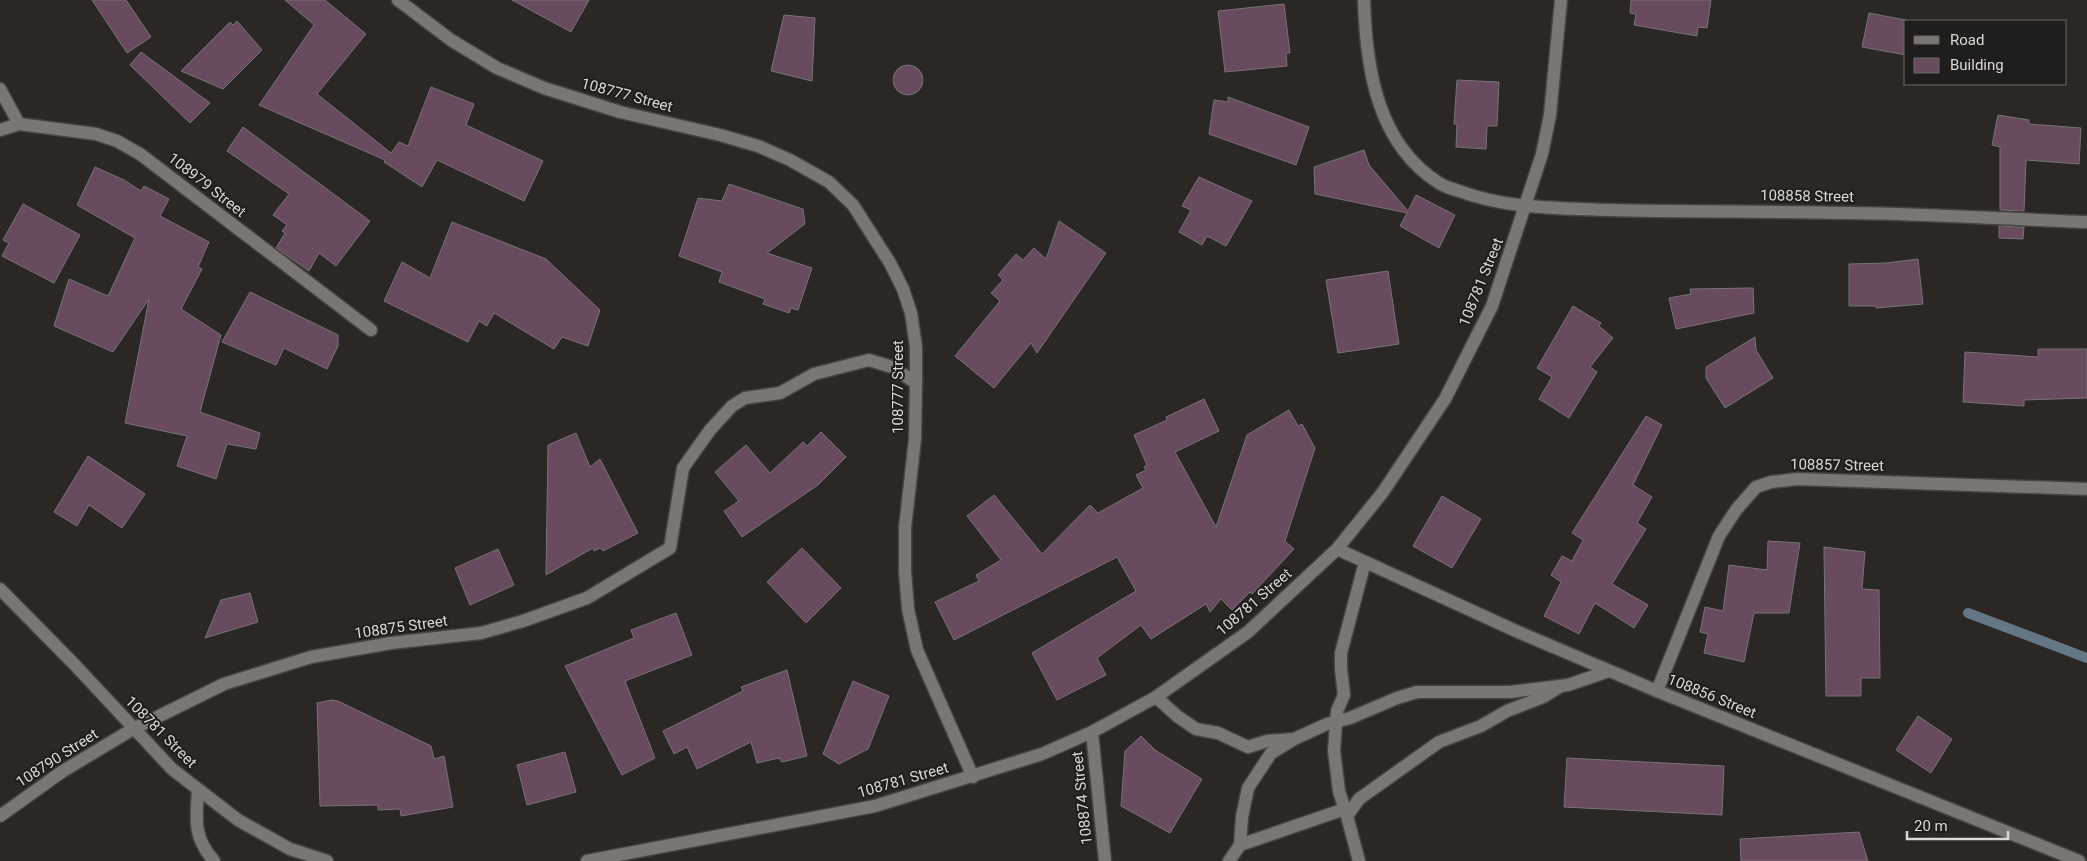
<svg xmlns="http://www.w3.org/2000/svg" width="2087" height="861" font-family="Roboto,sans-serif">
<rect width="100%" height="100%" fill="#2a2725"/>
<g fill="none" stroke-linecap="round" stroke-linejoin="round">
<polyline stroke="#637784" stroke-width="10" points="1968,613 2087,658"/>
</g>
<g fill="#684b5e" stroke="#777375">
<polygon points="92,0 126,0 151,37 127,53"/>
<polygon points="285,0 325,0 366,34 317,94 391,153 399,142 408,146 431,87 474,104 466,125 543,161 524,201 437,160 422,187 384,162 385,160 259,105 314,25"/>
<polygon points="512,0 589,0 571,32"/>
<polygon points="1631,0 1711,0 1707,28 1698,27 1697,36 1634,25 1636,14 1630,13"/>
<polygon points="1284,4 1290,53 1286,53 1287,66 1225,72 1218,11"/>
<polygon points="1869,13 1906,20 1906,55 1862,47"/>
<polygon points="784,15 815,18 812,81 771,71"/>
<polygon points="237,21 262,50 223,89 181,71 230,22 233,25"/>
<polygon points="141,52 210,103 190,123 130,65"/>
<circle cx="908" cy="80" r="15"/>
<polygon points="1457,80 1499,82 1497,126 1487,126 1486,149 1456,147 1457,124 1454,124"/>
<polygon points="1228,97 1309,127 1296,165 1209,134 1214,100 1228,102"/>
<polygon points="1998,115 2029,120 2029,124 2081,128 2079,164 2026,160 2024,211 2000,210 2000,147 1992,145"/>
<polygon points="243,127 370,221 336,266 319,253 309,271 276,248 285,233 282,231 287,225 273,215 289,194 227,151"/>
<polygon points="1364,150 1369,165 1408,211 1416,195 1455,215 1439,248 1400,226 1407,213 1315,194 1314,167"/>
<polygon points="95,167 124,180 141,191 144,186 169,199 160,216 209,242 198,267 202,269 181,309 221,335 200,412 260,433 256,449 227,444 216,479 177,466 187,436 125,423 149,299 113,352 54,326 69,279 108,296 135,238 77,205"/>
<polygon points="1199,177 1252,201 1226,246 1207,236 1202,245 1179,232 1191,210 1182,206"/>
<polygon points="729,184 803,209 805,224 767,253 812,268 798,310 791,308 789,313 763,304 765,299 719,282 722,272 679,256 698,198 722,201"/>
<polygon points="23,204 80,235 54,283 2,256 9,243 3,240"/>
<polygon points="1059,221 1106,253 1037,353 1031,343 994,388 955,356 1000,301 991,293 1003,280 998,275 1016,254 1023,260 1034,248 1046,259"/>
<polygon points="452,222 546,259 600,310 588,346 562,337 554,349 494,313 487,326 479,321 468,342 384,301 402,262 430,278"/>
<polygon points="1999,226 2024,227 2023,239 1999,238"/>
<polygon points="1918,259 1923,304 1876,308 1876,306 1849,306 1849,264 1886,263"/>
<polygon points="1388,271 1399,344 1338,353 1326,280"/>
<polygon points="1753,288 1754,313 1676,329 1669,298 1691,294 1690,289"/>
<polygon points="250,292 338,335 338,346 327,369 284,348 276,365 222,342"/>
<polygon points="1573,306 1601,323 1599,326 1613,338 1590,367 1597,372 1569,418 1539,399 1552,377 1537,368"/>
<polygon points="1755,337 1756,350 1773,378 1725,408 1706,378 1706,367"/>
<polygon points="2038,349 2087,349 2087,398 2024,400 2024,406 1963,402 1965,352 2038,357"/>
<polygon points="1204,399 1219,431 1175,452 1216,527 1247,435 1289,410 1298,426 1302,424 1315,448 1285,541 1294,549 1252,594 1250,592 1232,610 1221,599 1210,612 1206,604 1151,639 1141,625 1097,658 1106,675 1057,700 1032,653 1136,591 1117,557 954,640 935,602 979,581 976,575 1001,560 967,516 994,495 1042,554 1090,505 1098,513 1143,488 1136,475 1146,470 1144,467 1147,465 1134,435 1167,420 1166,417"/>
<polygon points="1646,416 1662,425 1633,485 1652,497 1637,523 1646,529 1612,584 1648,605 1634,628 1595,603 1579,634 1544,616 1561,582 1551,575 1562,556 1572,561 1583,540 1572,533"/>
<polygon points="821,432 846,457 818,485 742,537 724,511 739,501 715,472 746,445 770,473 803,442 807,446"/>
<polygon points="576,433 590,467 600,459 638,533 603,551 600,548 594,551 593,548 546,575 548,445"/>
<polygon points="88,456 145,494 122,528 89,505 77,526 54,512"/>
<polygon points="1442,496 1481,519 1452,568 1413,546"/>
<polygon points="1768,541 1800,543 1789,613 1754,613 1744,662 1704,653 1708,634 1700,632 1705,607 1723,611 1729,565 1767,570"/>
<polygon points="1824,547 1865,552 1862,589 1879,590 1880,678 1861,678 1861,696 1826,696"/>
<polygon points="802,548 841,588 806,623 767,582"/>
<polygon points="498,549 514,585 470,605 455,568"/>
<polygon points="250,593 258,622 205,638 221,600"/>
<polygon points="676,613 692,655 625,681 655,758 622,775 565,666 634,638 631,630"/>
<polygon points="787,670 807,756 782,762 779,758 757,763 751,742 697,769 687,747 674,754 663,731 743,691 741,687"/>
<polygon points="853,681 889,696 868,749 839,764 823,754"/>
<polygon points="331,700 338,701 431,746 434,759 444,756 453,807 401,816 400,809 378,810 378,805 320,806 317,703"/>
<polygon points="1918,716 1952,739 1931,773 1896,750"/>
<polygon points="1141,736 1155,750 1202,779 1170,833 1121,806 1125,751"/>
<polygon points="565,752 576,792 527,805 517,765"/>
<polygon points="1567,758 1724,766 1722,815 1564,807"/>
<polygon points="1859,832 1868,861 1741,861 1740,839"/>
</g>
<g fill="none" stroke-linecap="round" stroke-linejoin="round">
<defs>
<g id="minor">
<polyline points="398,0 451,40 497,68 544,88 620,112 720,135 758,146 790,160 829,182 853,205 890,263 903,289 911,313 916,347 916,383 915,439 905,528 905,571 908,609 917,650 973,777"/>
<path d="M1364 0C1366 68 1377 144 1439 183 1445 187 1453 189 1459 191 1507 209 1558 208 1608 210 1689 212 1769 211 1850 213 1929 214 2008 219 2087 222"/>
<polyline points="0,89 19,124"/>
<polyline points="0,130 19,124 96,134 117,141 140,154 371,330"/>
<polyline points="1337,549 1516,631 1657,691 2079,861"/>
<polyline points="1365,562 1341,653 1341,669 1344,695 1337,711 1334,751 1339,791 1347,816 1359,799 1439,742 1481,726 1507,711 1543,697 1561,686"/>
<polyline points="0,589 74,664 172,769 238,820 290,849 327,861"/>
<polyline points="1657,691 1719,536 1736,510 1756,487 1771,482 1798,479 2087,489"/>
<polyline points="1156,697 1177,716 1196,729 1218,733 1248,747 1267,741 1294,739 1327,724 1350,718 1397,698 1417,692 1510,692 1568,685 1609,671"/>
<polyline points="1092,732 1105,861"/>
<path d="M198 791C196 820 193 837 214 861"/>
<polyline points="0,816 63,771 133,729 224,684 311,657 391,643 481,633 523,621 587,598 670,548 683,468 710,430 732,406 745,398 780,393 814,374 869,360 892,367 916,383"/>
<polyline points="1347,816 1359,861"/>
<polyline points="1240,845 1345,809"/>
<polyline points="587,861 875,806 1042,754 1092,732 1156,697 1248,632 1337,549 1383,492 1445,399 1492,306 1542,154 1550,115 1561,0"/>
<polyline points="1229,861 1240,845 1242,817 1248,788 1271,753 1294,739"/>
</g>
</defs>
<use href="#minor" stroke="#464442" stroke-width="15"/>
<use href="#minor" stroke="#797673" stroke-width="12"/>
</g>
<g text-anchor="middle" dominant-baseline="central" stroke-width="4" stroke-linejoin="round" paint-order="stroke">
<g font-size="15" fill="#dad9d7" stroke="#201e1c">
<text transform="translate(627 95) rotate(15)">108777 Street</text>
<text transform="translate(207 185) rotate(38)">108979 Street</text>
<text transform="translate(1807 196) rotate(1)">108858 Street</text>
<text transform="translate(1481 282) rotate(-68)">108781 Street</text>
<text transform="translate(898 387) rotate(-90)">108777 Street</text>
<text transform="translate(1837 465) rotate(1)">108857 Street</text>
<text transform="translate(1254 602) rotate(-41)">108781 Street</text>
<text transform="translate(401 627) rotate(-8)">108875 Street</text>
<text transform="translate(1712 696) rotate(22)">108856 Street</text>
<text transform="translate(161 732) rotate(45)">108781 Street</text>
<text transform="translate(57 758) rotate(-33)">108790 Street</text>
<text transform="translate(903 780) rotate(-16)">108781 Street</text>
<text transform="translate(1082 798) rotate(-96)">108874 Street</text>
</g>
</g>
<rect x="1904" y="20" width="162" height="65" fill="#201e1c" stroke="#6a6967"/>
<rect x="1914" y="36" width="25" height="8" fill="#797673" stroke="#6a6967"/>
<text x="1950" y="45" font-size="15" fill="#dad9d7">Road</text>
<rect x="1914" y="58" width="25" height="15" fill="#684b5e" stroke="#6a6967"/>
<text x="1950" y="70" font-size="15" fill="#dad9d7">Building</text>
<path d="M1907 831v8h101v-8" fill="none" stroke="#dad9d7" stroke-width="2.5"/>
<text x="1914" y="831" font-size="15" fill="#dad9d7" stroke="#201e1c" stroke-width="4" paint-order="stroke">20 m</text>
</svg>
